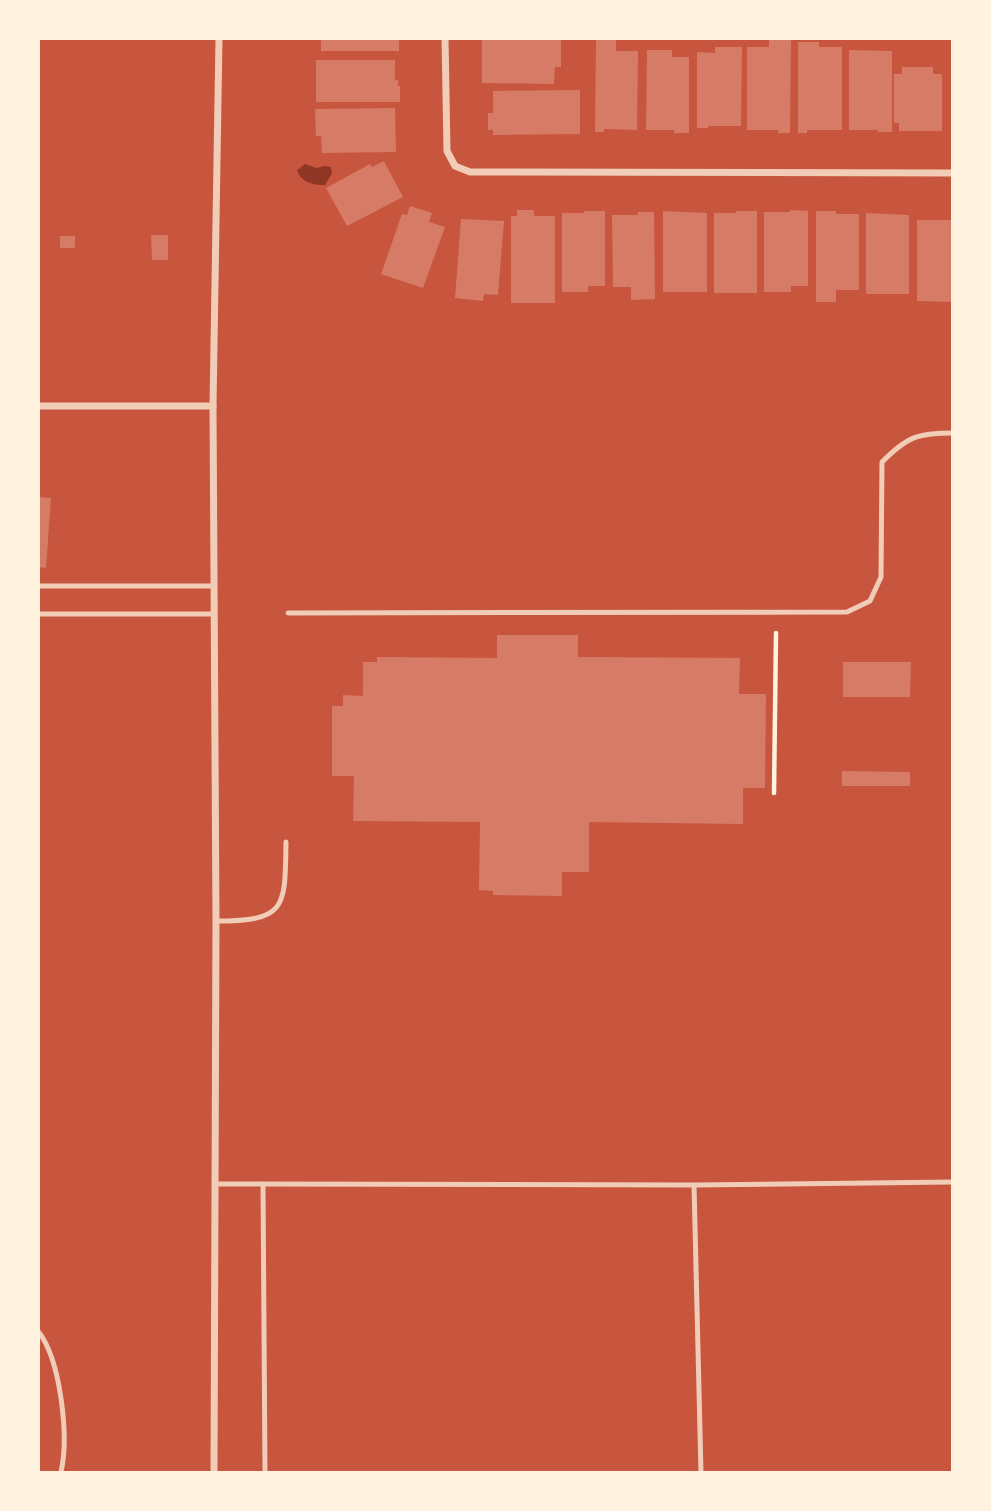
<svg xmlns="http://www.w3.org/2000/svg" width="991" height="1511" font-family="'Asap Condensed',sans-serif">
<rect width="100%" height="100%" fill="#c8553d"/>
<path fill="#8f3625" d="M305 164 316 168 325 166 331 167 332 173 325 185C314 185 301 183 297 170Z"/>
<g fill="#d67c66">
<rect x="321" y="38" width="78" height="13"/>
<polygon points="769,39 791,40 790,133 778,133 778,130 747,130 747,47 769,47"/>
<polygon points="482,40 561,40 561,67 555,67 554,84 482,83"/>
<polygon points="596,40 616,40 616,51 638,51 637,130 604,129 604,132 595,132"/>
<polygon points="798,42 819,42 819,47 842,47 842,130 807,130 807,133 798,133"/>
<polygon points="715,47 742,47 741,126 708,126 708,128 697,128 697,52 715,53"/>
<polygon points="647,50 672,50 672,57 689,57 689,133 674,133 674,130 646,130"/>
<polygon points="849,50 892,51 892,132 878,132 878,130 849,130"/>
<polygon points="316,60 395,60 395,80 398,80 398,86 400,86 400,102 316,102"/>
<polygon points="902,67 933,67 933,74 942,74 942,131 899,131 899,123 894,123 894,74 902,74"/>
<polygon points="580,90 580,134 493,135 493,130 488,130 488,113 493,113 493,91"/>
<polygon points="395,108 396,152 322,153 321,136 316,136 315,109"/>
<polygon points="384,161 403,197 347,226 326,188 370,164 372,167"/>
<polygon points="410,206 432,213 429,222 445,227 423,288 381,274 402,214 407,215"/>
<polygon points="517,210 534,210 534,216 555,216 555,303 511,303 511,216 517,216"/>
<polygon points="790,210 808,211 808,286 791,286 791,292 764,292 764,212 790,212"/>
<polygon points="584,211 605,211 605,286 588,286 588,292 562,292 562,213 584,213"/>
<polygon points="663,211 707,213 707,292 663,292"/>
<polygon points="736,211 757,211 757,293 714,293 714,213 736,213"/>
<polygon points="816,211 836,211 836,214 859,214 859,290 836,290 836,302 816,302"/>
<polygon points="638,212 654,212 655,299 631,300 631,287 613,287 612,215 638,215"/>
<polygon points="866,213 909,215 909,294 866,294"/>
<polygon points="461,219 504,221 498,295 484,294 483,301 455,298"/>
<polygon points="917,220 953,220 953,302 917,301"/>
<polygon points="151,235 168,235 168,260 152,260"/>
<rect x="60" y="236" width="15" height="12"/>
<polygon points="38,497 51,498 46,568 38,567"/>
<polygon points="497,635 578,635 578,657 740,658 739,694 766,694 765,788 743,788 743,824 589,822 589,872 562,872 562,896 493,895 493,891 479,890 480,822 353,821 354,776 332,776 332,706 343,706 343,695 363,696 363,662 377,662 377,657 497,658"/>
<polygon points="843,662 911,662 910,697 843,697"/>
<polygon points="842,771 910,772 910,786 842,786"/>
</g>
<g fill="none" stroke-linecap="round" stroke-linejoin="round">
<polyline stroke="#fff3e0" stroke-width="4.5" points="774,793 776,633"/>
<g stroke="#f1ccb7" stroke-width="5">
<polyline points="38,586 212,586"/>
<path d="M288 613 847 612 870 601 881 577 882 462C907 437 917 433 953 433"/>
<polyline points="38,614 213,614"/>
<path d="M216 921C287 921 285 908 286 842"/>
<polyline points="216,1184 694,1185"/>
<polyline points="263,1184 265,1472"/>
<path d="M38 1331C61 1360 69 1437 61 1472"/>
<polyline points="701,1472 694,1185 953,1182"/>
</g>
<g stroke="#f1ccb7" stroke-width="7">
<polyline points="445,38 447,151 455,166 470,172 953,173"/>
<polyline points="38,406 213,406"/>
<polyline points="214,1472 216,921 213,406 219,38"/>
</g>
</g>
<rect width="991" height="1511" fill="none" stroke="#fff3e0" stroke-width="80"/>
</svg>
